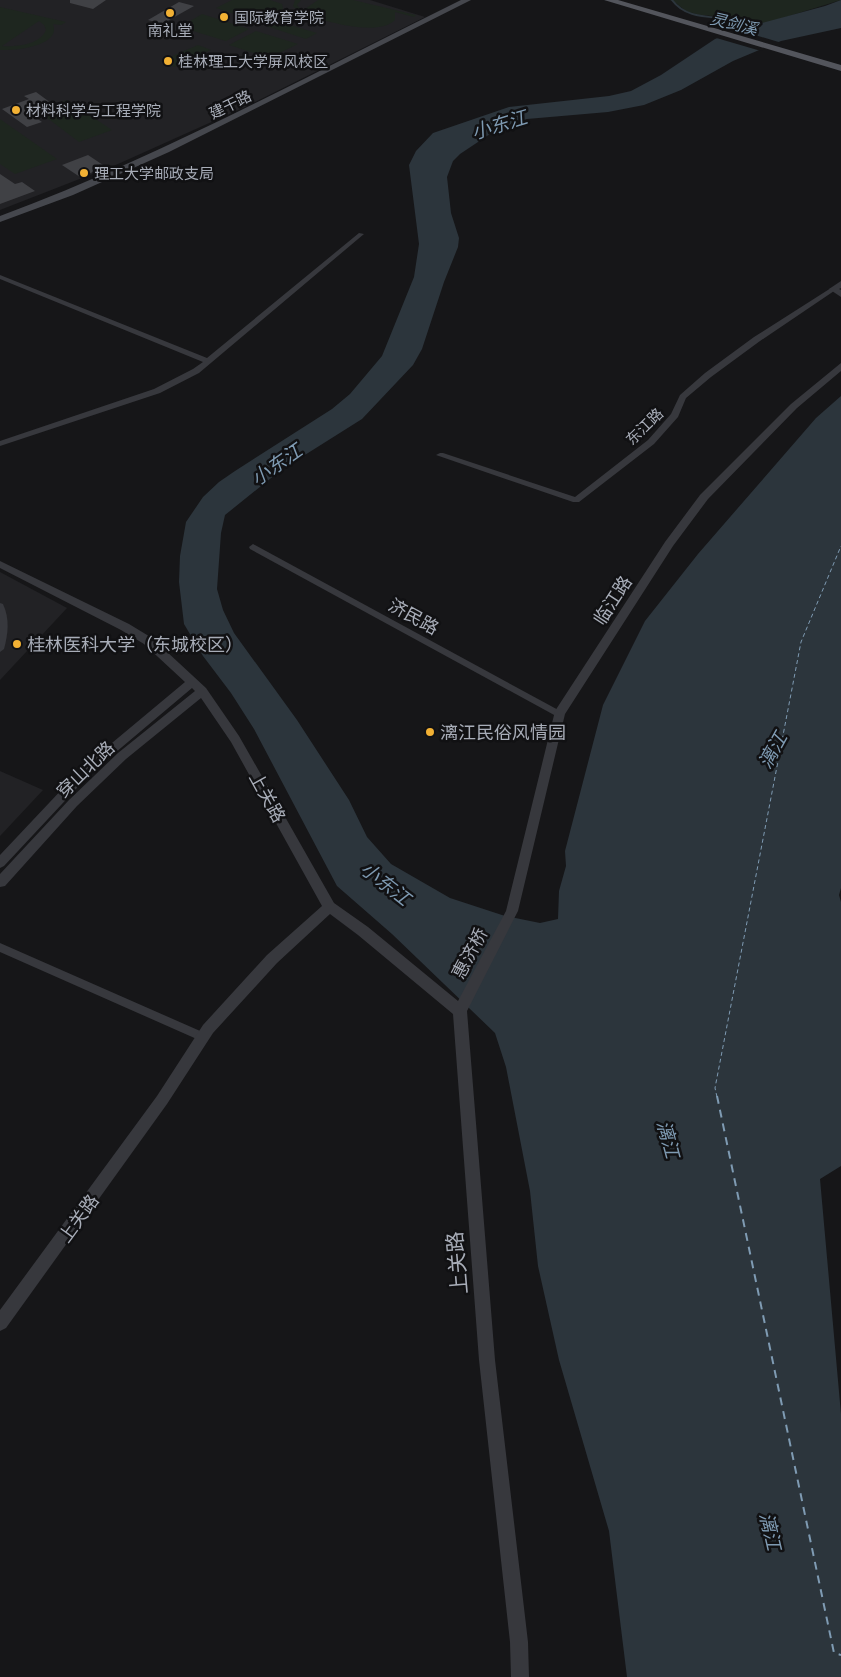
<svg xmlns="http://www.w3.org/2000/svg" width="841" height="1677" font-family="Commissioner,'Noto Sans SC',sans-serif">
<rect width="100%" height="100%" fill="#161618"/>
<g fill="#222225">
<polygon points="0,0 370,0 425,17 247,106 118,164 0,210"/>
<polygon points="0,572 67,608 0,680"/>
<polygon points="0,771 43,790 0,836"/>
</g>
<g fill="#1e261f" fill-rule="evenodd">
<polygon points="232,0 270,0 282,4 283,8 282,13 264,23 216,8"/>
<path d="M295 0H301L297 5 302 11 318 0H353L416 15 414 17 395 12V20C377 38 320 20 299 12L293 6Z"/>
<path d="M669 0H841L763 24C752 25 743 20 732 18 718 15 703 17 689 12 681 9 678 2 669 0Z"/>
<path d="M0 7 66 22 61 25 53 24C62 46 14 51 0 50ZM39 21 44 25 46 30C40 45 16 47 2 46Z"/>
<polygon points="202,14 249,29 226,41 180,27"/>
<polygon points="276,21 317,33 306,39 266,26"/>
<polygon points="256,31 298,44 269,58 229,45"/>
<polygon points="198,45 211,50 174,67 161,61"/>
<polygon points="67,100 112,130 79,142 38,111"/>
<polygon points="0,119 57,159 15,174 0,164"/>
</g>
<polygon fill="#2c353c" points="841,0 841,28 781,41 733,61 681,90 644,105 608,112 527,119 511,124 493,132 460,154 453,161 447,177 451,213 459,238 458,247 444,282 422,349 413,365 362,419 281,470 225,515 221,533 217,589 223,610 234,633 297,720 349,800 367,837 391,864 450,898 505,916 540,923 558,919 559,891 566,866 565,851 603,705 645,621 698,554 816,418 841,396 841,888 839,895 841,902 841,1166 820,1179 841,1414 841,1677 627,1677 609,1531 559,1360 538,1266 530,1191 506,1067 495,1033 392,934 337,886 254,729 231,693 203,656 184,624 179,582 180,556 186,522 203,497 219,482 235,471 332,409 350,394 382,356 414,277 419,244 409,165 416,151 433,133 509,107 609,96 631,91 661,75 715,39 743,28 825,6"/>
<polygon fill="#161618" points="735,29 782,43 761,51 713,37"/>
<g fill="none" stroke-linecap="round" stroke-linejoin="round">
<path stroke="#2c353c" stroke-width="2" d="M672 0C686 19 709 16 730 19 739 21 747 25 756 28"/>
<polyline stroke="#7f9bb3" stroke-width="1" stroke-dasharray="4 3" stroke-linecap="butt" points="717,1097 715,1088 801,642 841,546"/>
<polyline stroke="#7f9bb3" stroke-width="2" stroke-dasharray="8 6" stroke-linecap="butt" points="717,1096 834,1653 841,1655"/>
</g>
<g fill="#404145">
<polygon points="70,0 106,0 93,9 70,3"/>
<polygon points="179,2 194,6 162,24 148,20"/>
<polygon points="36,92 51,103 26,111 42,122 27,127 2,109 29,99 24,96"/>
<polygon points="88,155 106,167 80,177 62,165"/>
<polygon points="0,174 15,184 22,182 35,191 0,204"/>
</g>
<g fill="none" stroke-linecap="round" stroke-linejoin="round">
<g fill="#37383d" fill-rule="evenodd">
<polygon points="359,233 364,234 199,373 160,393 0,446 0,441 154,389 193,369 203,362 0,279 0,275 207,358"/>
<polygon points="831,288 837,289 760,341 711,377 686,398 678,417 654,444 579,502 573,502 436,455 440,453 443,453 575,497 648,440 671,414 680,395 705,373 754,337"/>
<polygon points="253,544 562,712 564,714 562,716 556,716 250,549 249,547"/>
<path d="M0 603 3 604C10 619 8 634 4 649L0 652Z"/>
<polygon points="0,943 207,1034 209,1037 207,1040 203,1042 199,1040 0,952"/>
</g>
<g fill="#37383d" fill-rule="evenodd">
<polygon points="841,281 841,288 839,289 841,290 841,297 829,289"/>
<polygon points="841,363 841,371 797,408 708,499 673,546 565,714 518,911 467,1011 495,1360 528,1642 529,1677 511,1677 510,1642 479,1360 453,1014 358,935 330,914 277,963 213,1033 167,1104 6,1328 0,1331 0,1310 157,1096 203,1025 267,955 322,906 231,742 201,698 126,759 77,806 5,886 0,887 0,874 69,800 118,753 195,691 192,688 90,774 4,866 0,868 0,855 82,768 185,682 144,644 121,630 0,568 0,561 129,624 152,638 206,688 239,736 334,903 368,927 458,1001 506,911 555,711 665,542 700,495 791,404"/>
</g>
<path fill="#45474d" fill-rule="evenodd" d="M461 0H471L169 152 73 195 0 222V216C159 157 309 75 461 0Z"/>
<polygon fill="#53555c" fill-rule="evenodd" points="604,0 618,0 841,65 841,71"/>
</g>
<g fill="#f2b134" stroke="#111113" stroke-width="2">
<circle cx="170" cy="13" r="5"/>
<circle cx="224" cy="17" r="5"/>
<circle cx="168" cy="61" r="5"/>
<circle cx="16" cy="110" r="5"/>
<circle cx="84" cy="173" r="5"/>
<circle cx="17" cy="644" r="5"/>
<circle cx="430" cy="732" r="5"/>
</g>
<g text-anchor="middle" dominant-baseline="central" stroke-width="5" stroke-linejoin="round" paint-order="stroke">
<g font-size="15" fill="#a8adb8" stroke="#111113" text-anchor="start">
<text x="234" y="17">国际教育学院</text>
<text x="170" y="30" text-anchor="middle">南礼堂</text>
<text x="178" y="61">桂林理工大学屏风校区</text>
<text x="26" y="110">材料科学与工程学院</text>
<text x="94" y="173">理工大学邮政支局</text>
</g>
<g font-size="15" fill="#a8adb8" stroke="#111113">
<text transform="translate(230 104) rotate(-26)">建干路</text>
<text transform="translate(644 426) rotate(-44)">东江路</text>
</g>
<g font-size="16" font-style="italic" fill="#7f9bb3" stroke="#111113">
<text transform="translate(734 23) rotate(14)">灵剑溪</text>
</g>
<g font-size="18" fill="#a8adb8" stroke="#111113">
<text transform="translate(612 600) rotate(-57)">临江路</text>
<text transform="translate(414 616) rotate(29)">济民路</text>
<text transform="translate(85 769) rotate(-44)">穿山北路</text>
<text transform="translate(268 797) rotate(61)">上关路</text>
<text transform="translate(469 953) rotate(-62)">惠济桥</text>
<text transform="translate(78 1218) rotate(-54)">上关路</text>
</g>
<g font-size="18" fill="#a8adb8" stroke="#111113" text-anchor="start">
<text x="27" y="644">桂林医科大学（东城校区）</text>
<text x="440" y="732">漓江民俗风情园</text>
</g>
<g font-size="19" font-style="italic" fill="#7f9bb3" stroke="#111113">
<text transform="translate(499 124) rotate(-17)">小东江</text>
<text transform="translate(276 464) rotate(-35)">小东江</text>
<text transform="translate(772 750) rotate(-61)">漓江</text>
<text transform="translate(386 883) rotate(38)">小东江</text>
<text transform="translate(669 1139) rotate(75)">漓江</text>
<text transform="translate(771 1531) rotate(77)">漓江</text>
</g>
<g font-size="21" fill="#a8adb8" stroke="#111113">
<text transform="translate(456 1263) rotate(-95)">上关路</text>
</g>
</g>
</svg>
